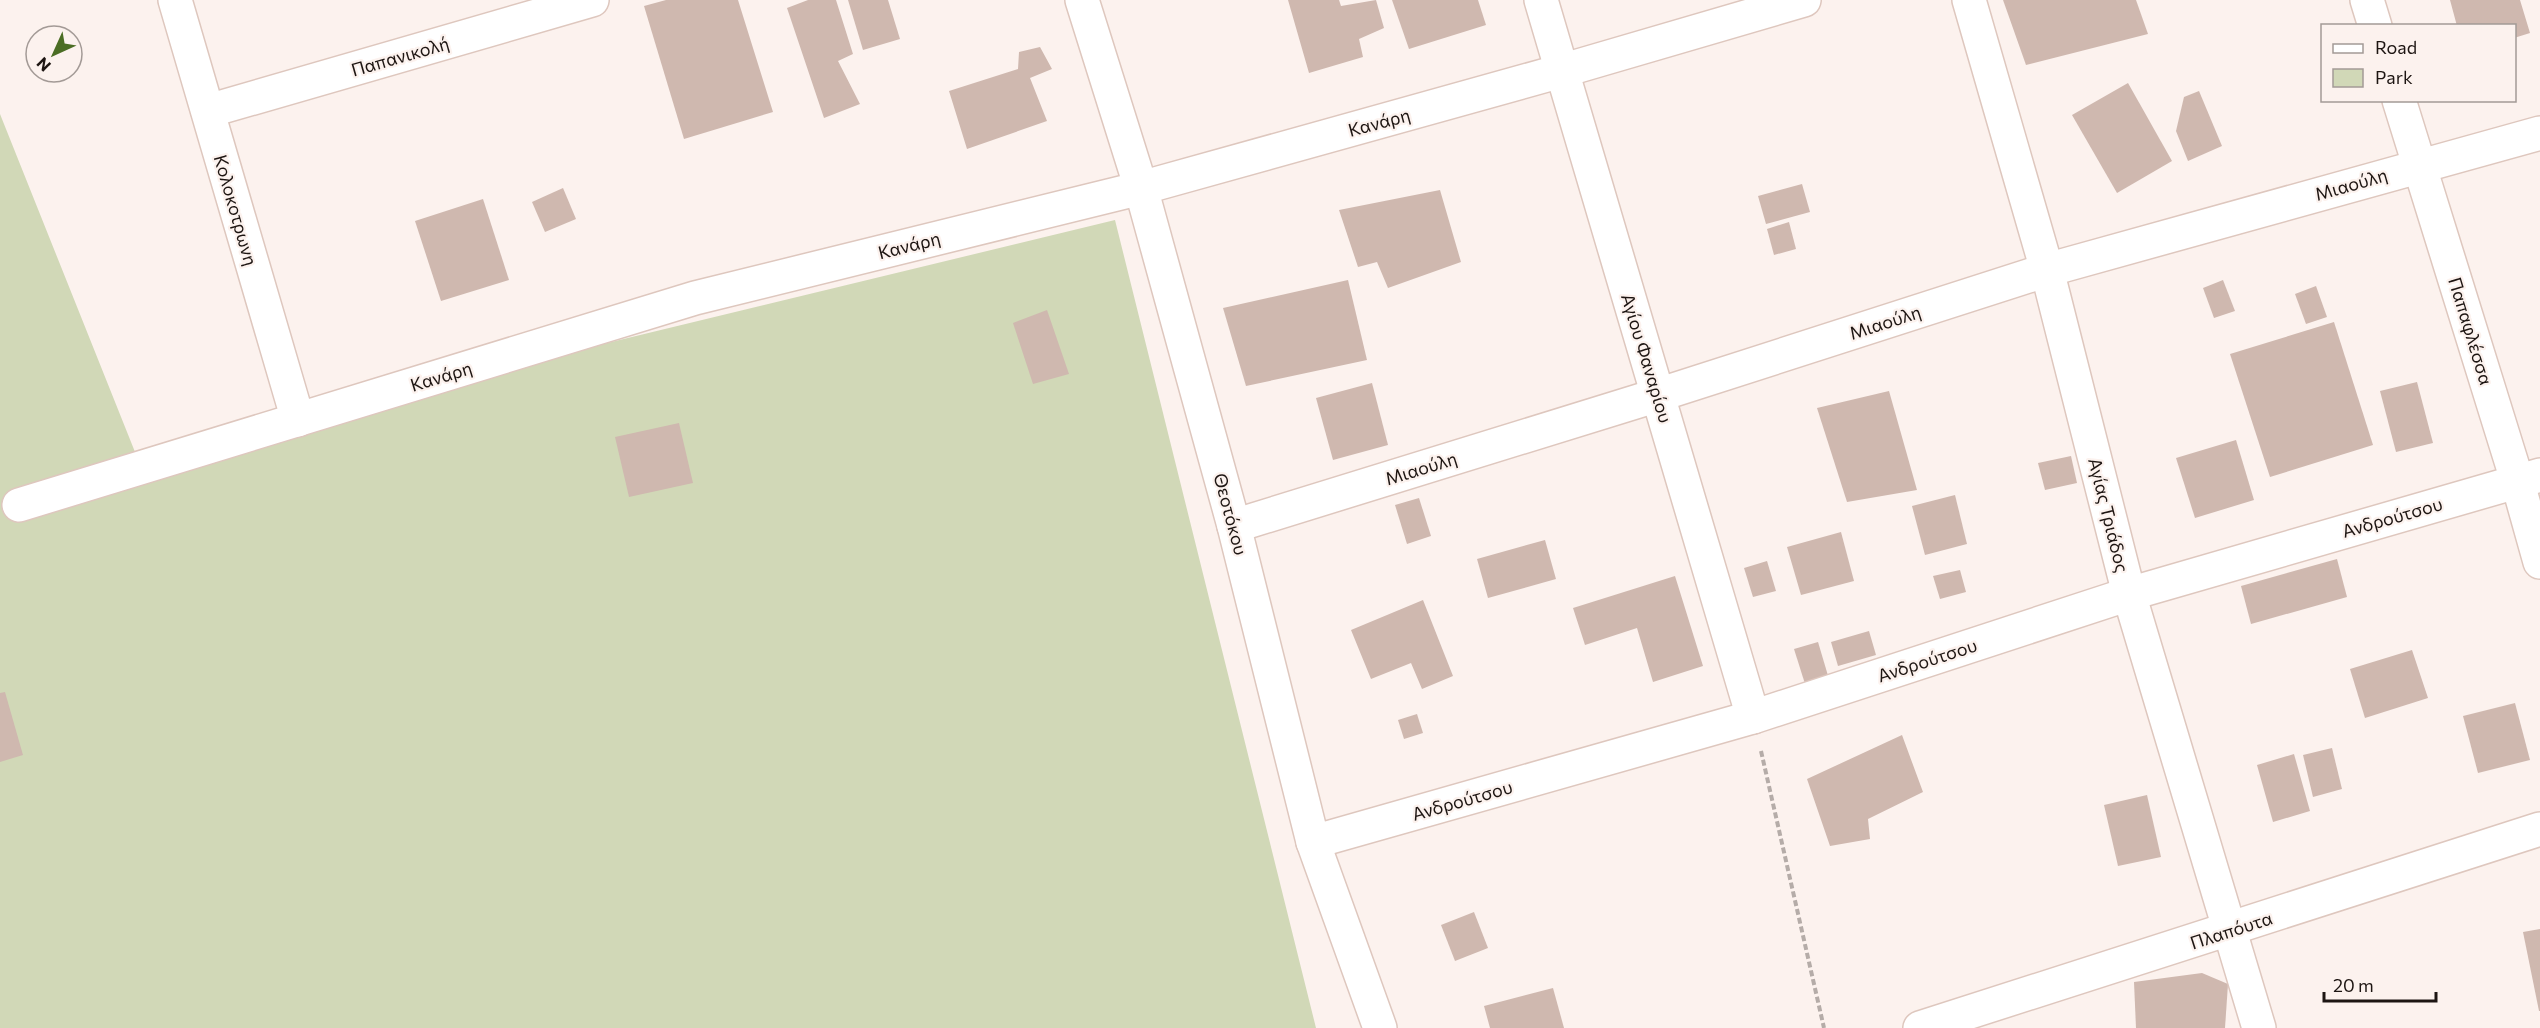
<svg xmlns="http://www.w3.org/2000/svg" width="2540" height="1028" font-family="Commissioner,sans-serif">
<rect width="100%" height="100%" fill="#fcf2ee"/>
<polygon fill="#d1d8b7" points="0,114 137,457 1115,220 1316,1028 0,1028"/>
<g fill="#cfb8af">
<polygon points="666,0 738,0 773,112 684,139 644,6"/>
<polygon points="808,0 836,0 853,54 838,61 860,104 824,118 787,8"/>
<polygon points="848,0 888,0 900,39 863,50"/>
<polygon points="1288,0 1339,0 1341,6 1376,0 1384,28 1359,39 1363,57 1309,73"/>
<polygon points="1392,0 1478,0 1486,25 1409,49"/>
<polygon points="2003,0 2136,0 2148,34 2026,65"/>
<polygon points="2450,0 2520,0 2530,33 2514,38 2514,26 2457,26"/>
<polygon points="1040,47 1052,69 1030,78 1047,121 967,149 949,91 1018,69 1019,52"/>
<polygon points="2128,83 2172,161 2117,193 2072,115"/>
<polygon points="2199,91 2222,146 2188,161 2176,131 2184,97"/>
<polygon points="1802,184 1810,212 1766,224 1758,196"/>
<polygon points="563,188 576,219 545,232 532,202"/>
<polygon points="1440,190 1461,262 1388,288 1377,262 1358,267 1339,210"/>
<polygon points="483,199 509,280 441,301 415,221"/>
<polygon points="1789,222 1796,249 1774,255 1767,229"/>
<polygon points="1348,280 1367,360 1246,386 1223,308"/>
<polygon points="2223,280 2235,311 2214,318 2203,288"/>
<polygon points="2316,286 2327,317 2306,324 2295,294"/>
<polygon points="1047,310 1069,374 1033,384 1013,323"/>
<polygon points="2334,322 2373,445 2270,477 2230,354"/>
<polygon points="2417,382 2433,443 2396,452 2380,391"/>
<polygon points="1372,383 1388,445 1333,460 1316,398"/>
<polygon points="1889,391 1917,490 1847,502 1817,408"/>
<polygon points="679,423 693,483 629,497 615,437"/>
<polygon points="2236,440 2254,500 2195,518 2176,458"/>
<polygon points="2071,456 2077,483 2045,490 2038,463"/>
<polygon points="1955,495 1967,544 1925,555 1912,506"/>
<polygon points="1419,498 1431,536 1407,544 1395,505"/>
<polygon points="1841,532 1854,581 1801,595 1787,547"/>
<polygon points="1545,540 1556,579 1488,598 1477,559"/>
<polygon points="2337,559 2347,597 2251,624 2241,586"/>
<polygon points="1767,561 1776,591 1753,597 1744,568"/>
<polygon points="1960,570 1966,592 1940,599 1933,576"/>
<polygon points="1675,576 1703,666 1653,682 1637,628 1585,645 1573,608"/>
<polygon points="1423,600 1453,676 1422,689 1411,663 1371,679 1351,630"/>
<polygon points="1869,631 1876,655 1838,666 1831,642"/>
<polygon points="1818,642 1829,679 1806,687 1794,649"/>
<polygon points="2412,650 2428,698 2365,718 2350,669"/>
<polygon points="5,692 23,755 0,762 0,693"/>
<polygon points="2515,703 2530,760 2478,773 2463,716"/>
<polygon points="1417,714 1423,733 1404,739 1398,720"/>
<polygon points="1902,735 1923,792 1868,819 1870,839 1830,846 1807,779"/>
<polygon points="2332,748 2342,789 2313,797 2303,755"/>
<polygon points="2294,754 2310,811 2273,822 2257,765"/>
<polygon points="2147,795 2161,857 2118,866 2104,805"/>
<polygon points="1474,912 1488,948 1455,961 1441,925"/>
<polygon points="2540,929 2540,1011 2539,1011 2523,932"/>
<polygon points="2202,973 2228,984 2225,1028 2136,1028 2134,982"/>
<polygon points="1553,988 1564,1028 1490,1028 1484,1006"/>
</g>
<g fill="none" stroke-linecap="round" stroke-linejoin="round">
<defs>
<g id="minor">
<polyline points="175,0 298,420"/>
<polyline points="1082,0 1141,188 1234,526 1313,842 1380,1028"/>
<polyline points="1541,0 1753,717"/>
<polyline points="1969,0 2047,270 2129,594 2259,1028"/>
<polyline points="2367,0 2375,26"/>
<polyline points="2399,100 2517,480 2540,562"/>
<polyline points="208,111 592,0"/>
<polyline points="19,505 695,298 1141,188 1561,71 1804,0"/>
<polyline points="1234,526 1658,395 2047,270 2540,133"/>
<polyline points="1313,842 1753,717 2129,594 2540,475"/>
<polyline points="1920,1028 2540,829"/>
</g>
</defs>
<use href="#minor" stroke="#dec7be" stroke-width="36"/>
<polyline stroke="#b5aca8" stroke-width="4" stroke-dasharray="6 3" stroke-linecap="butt" points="1761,751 1824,1028"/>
<use href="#minor" stroke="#fff" stroke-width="33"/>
</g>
<g text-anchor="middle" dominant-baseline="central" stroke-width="4.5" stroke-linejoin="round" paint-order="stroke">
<g font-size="18" fill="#1d1512" stroke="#fcf2ee">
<text transform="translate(400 56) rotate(-16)">Παπανικολή</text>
<text transform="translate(1379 122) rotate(-15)">Κανάρη</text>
<text transform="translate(2351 184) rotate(-16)">Μιαούλη</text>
<text transform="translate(236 210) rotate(74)">Κολοκοτρωνη</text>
<text transform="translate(909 245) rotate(-14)">Κανάρη</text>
<text transform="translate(1885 322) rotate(-18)">Μιαούλη</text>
<text transform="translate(2471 331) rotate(73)">Παπαφλέσσα</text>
<text transform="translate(1647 358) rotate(73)">Αγίου Φαναρίου</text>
<text transform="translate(441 376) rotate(-17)">Κανάρη</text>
<text transform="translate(1421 468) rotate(-17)">Μιαούλη</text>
<text transform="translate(1231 514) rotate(75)">Θεοτόκου</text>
<text transform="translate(2109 515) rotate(76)">Αγίας Τριάδος</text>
<text transform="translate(2392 517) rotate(-16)">Ανδρούτσου</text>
<text transform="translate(1927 660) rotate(-18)">Ανδρούτσου</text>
<text transform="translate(1462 800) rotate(-16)">Ανδρούτσου</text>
<text transform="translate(2231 930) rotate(-18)">Πλαπόυτα</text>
</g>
</g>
<rect x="2321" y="24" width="195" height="78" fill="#fcf2ee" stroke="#a39a96" stroke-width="1.5"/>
<rect x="2333" y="44" width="30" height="9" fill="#ffffff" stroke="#a39a96" stroke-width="1.5"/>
<text x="2375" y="54" font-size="18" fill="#1d1512">Road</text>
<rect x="2333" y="69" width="30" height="18" fill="#d1d8b7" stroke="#a39a96" stroke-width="1.5"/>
<text x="2375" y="84" font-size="18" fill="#1d1512">Park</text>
<g transform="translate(54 54) rotate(225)"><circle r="28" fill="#fcf2ee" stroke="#a39a96" stroke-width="1.5"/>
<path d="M0-4.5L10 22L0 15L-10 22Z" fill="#4b6d24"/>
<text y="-9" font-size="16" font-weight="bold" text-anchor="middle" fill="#1d1512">N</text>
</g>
<path d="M2324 992v9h112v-9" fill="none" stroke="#1d1512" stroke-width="3"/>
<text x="2333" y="992" font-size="18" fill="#1d1512" stroke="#fcf2ee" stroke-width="4.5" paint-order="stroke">20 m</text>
</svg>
